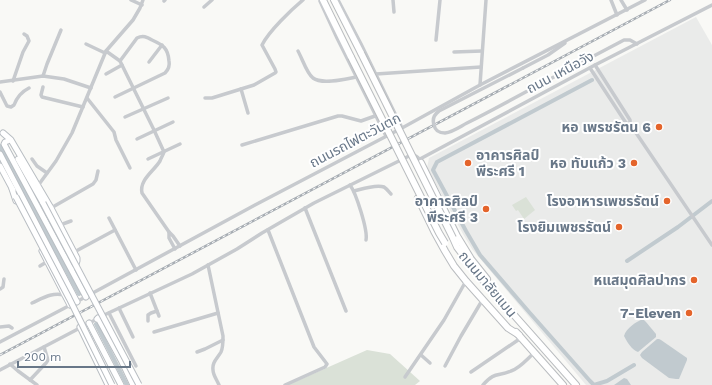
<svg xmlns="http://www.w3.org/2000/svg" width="712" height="385" font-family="'Work Sans','Noto Sans Thai',sans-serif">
<rect width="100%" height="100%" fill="#f9f9f6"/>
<polygon fill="#eaebea" points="696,17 712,45 712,385 586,385 472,249 463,234 427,168 429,158"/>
<g fill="#dae1d7">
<polygon points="526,197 535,210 524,219 518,210 516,211 512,205"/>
<polygon points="367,350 390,354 420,381 415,385 288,385"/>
</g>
<g fill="#c1cacf">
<path d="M643 319 646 322 656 334V337L638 352C632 350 627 342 624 336 626 328 636 322 643 319Z"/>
<polygon points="657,339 659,339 661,340 687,358 687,360 679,379 676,379 669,378 642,358 640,355 642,352"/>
<polygon points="624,378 627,379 631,385 614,385"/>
</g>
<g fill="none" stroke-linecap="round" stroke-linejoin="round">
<g stroke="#c1cacf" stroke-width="4">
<polyline points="592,80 437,162 433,170 466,231 480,255 529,312 590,381 594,385 607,381 634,365"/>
<polyline points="0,146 79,294"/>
<polyline points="627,261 678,227 712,201"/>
<polyline points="96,324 127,385"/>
</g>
<defs>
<g id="secondary">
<polyline points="3,133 11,140 51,208 77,258 77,261 75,267"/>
<polyline points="8,141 5,142 4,144 86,297"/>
<polyline points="0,154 77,302"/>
<polyline points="18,159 43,203"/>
<polyline points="0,166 13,190"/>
<polyline points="12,189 16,201"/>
<polyline points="42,251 70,305"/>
<polyline points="97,319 98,318 121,360 133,385"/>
<polyline points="89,323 121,385"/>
<polyline points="80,327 108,385"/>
</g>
<g id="highway">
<polyline points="323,0 351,57"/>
<polyline points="334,0 361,53"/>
<polyline points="421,163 457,236 471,259 487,279"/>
<polyline points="418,198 434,231 445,251 454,266 466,281 508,328 519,335"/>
<polyline points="453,238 457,247 475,271 576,385"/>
<polyline points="516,332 563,385"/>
</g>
</defs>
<use href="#secondary" stroke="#b9bec3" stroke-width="7"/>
<use href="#highway" stroke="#babdc0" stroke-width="8"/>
<g stroke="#c7cace" stroke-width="3.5">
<polyline points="131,0 142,5"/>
<polyline points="338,0 361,44 402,128"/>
<polyline points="393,0 394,12"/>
<polyline points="611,0 617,15"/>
<polyline points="621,0 627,10"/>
<polyline points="164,1 165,0"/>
<polyline points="320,1 337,38 386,136"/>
<polyline points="204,7 212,0"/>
<polyline points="436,40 440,0"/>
<polyline points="86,44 105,53"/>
<path d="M106 51 120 61 154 130 164 152C163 155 161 158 160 161 154 171 139 180 142 193L169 232 173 236 180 246"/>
<path d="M298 51C302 58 307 74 313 78 322 85 346 79 356 77"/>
<polyline points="454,52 482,51"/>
<polyline points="149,62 162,45"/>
<polyline points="523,68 548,55 565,43"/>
<polyline points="590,68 626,123 630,124 630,120 595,65"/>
<polyline points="106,74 122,65"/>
<polyline points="376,74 481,67"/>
<polyline points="43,76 47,64 61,30"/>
<polyline points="13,81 23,52 29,41 27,36 24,34"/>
<polyline points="0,82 43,76 64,79 91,88"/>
<polyline points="480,85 486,0"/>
<polyline points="43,87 41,95 42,97 83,107"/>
<polyline points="533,88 624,40 630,40 637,44"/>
<polyline points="241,89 248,113"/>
<path d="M0 92 7 106 11 107 14 105C17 97 21 92 29 88"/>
<path d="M115 97 165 73C169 69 170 66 169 61 168 48 163 45 152 40 147 37 143 35 137 38L120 61"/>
<polyline points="87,98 114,132 116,140 130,168"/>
<path d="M205 98H212L254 85 275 73 276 72 275 69 262 45C269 31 291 10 303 0"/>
<polyline points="125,117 168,98"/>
<polyline points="630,124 712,245"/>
<polyline points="137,139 173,122"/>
<polyline points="242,145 338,116 342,116 361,121 375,116"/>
<polyline points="32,159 37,166 47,173"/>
<polyline points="148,159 180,144"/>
<polyline points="420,159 595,65 712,5"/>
<path d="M350 185C356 193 368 230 366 240"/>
<polyline points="37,187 56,161 72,133 106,51 133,20 140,8 143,0"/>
<path d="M354 191C362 189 376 184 384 187 387 189 389 192 391 194"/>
<polyline points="51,208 93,184 96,180 98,171"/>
<polyline points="305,208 346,311"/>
<polyline points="109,218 136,270"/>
<polyline points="60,225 71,221"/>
<polyline points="268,230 314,347 327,364 325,367 285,385"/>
<polyline points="169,232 169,238 175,249"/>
<polyline points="65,257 115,230"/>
<path d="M208 265 223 336C223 342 223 348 221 352 217 359 212 362 213 370 213 375 217 380 219 385"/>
<polyline points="40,266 48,261"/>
<polyline points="0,289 3,287 4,279"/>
<polyline points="150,293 159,316"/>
<path d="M32 303C43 298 52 292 64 295"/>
<polyline points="119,308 133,337"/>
<polyline points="109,313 136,366"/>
<path d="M102 316 192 274 237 249 262 233 314 203 409 156C415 154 419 157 421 163"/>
<polyline points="148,321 148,315 151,313 157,311"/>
<polyline points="0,327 9,326 12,328"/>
<polyline points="154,332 218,313"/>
<polyline points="0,342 78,301 255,205 402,128 480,85 645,0"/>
<polyline points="197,352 205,349 223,340"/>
<polyline points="421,355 430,363"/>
<polyline points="10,364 18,371 37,385"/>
<polyline points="445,366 461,336 483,299"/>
<polyline points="0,370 97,319"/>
<polyline points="471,372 521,338"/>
<polyline points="405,377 444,320 466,281"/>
<polyline points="30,380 46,363 48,360 44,347"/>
<path d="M483 385C495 371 498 377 511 371 520 368 527 359 534 353"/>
</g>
<use href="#secondary" stroke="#fff" stroke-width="5"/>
<use href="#highway" stroke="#fff" stroke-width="6"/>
<defs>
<polyline id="rail" points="0,355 670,0"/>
</defs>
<use href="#rail" stroke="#a7adb3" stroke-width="2.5"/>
<use href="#rail" stroke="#fff" stroke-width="1" stroke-dasharray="3" stroke-linecap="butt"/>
<defs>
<g id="secondary-bridge">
<polyline points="16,197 69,298 112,385"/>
<polyline points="43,203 139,385"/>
</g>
<g id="highway-bridge">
<polyline points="361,53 453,238"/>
<polyline points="351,57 439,233 445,243"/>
</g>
</defs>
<use href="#secondary-bridge" stroke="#b9bec3" stroke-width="7" stroke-linecap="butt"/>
<use href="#highway-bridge" stroke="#babdc0" stroke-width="8" stroke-linecap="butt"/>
<path stroke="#c7cace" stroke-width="3.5" d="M523 68 439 111C435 114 432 119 434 125 435 130 439 133 445 133 453 132 461 126 467 123 489 112 511 100 533 88"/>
<use href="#secondary-bridge" stroke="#fff" stroke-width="5"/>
<use href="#highway-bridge" stroke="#fff" stroke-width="6"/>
</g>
<g fill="#e4642b" stroke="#fff" stroke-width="1.5">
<circle cx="659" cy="127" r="4"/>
<circle cx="468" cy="163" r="4"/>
<circle cx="634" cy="163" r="4"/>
<circle cx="667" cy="201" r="4"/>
<circle cx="486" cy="209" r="4"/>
<circle cx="619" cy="227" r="4"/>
<circle cx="694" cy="280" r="4"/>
<circle cx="689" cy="313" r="4"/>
</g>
<g text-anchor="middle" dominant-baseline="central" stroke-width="4" stroke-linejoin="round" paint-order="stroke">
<g font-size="14" fill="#687788" stroke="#fff">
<text transform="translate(560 72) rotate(-28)">ถนน เหนือวัง</text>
<text transform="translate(355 140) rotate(-28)">ถนนรถไฟตะวันตก</text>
<text transform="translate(488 284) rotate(50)">ถนนมาลัยแมน</text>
</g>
<g font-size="14" font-weight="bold" fill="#687788" stroke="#fff" text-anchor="end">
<text x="651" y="127">หอ เพรชรัตน 6</text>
<text x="476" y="155" text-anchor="start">อาคารศิลป์<tspan x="476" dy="16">พีระศรี 1</tspan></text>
<text x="626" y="163">หอ ทับแก้ว 3</text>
<text x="478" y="201">อาคารศิลป์<tspan x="478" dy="16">พีระศรี 3</tspan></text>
<text x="659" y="201">โรงอาหารเพชรรัตน์</text>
<text x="611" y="227">โรงยิมเพชรรัตน์</text>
<text x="686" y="280">หแสมุดศิลปากร</text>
<text x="681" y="313">7-Eleven</text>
</g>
</g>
<path d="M18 361v6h112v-6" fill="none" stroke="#687788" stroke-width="2"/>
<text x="24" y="361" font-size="12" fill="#687788" stroke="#ffffff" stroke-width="3" paint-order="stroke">200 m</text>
</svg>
